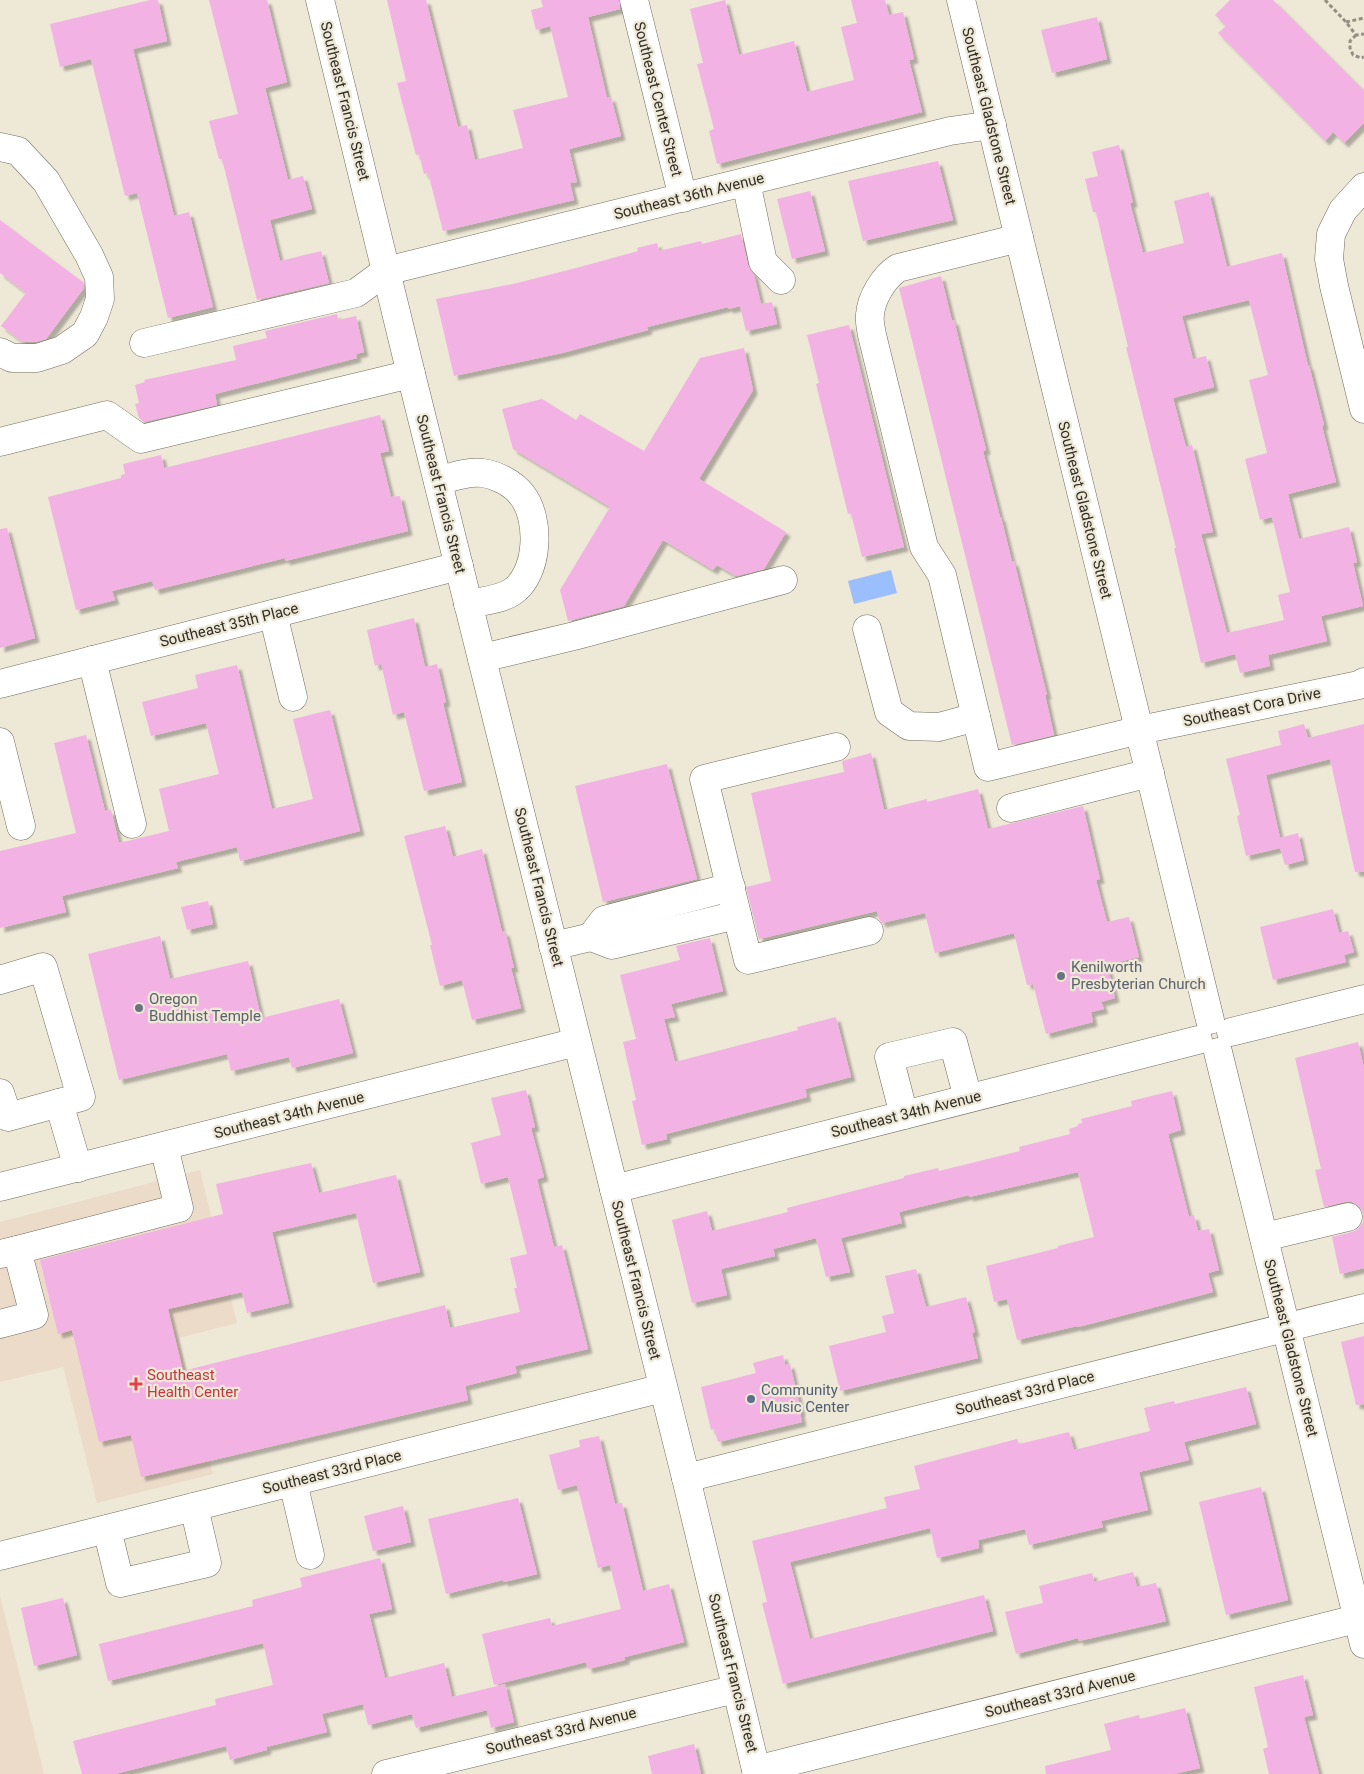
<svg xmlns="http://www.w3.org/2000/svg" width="1364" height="1774" font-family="Roboto,sans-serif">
<defs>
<filter id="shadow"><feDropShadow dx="4.5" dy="4.5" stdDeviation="1" flood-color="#0004"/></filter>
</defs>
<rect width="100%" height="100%" fill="#eee8d7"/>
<g fill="#eddbca">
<polygon points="200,1170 237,1323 179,1338 213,1474 97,1503 63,1367 0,1382 0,1222"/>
<polygon points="0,1596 27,1704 44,1774 0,1774"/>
</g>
<polygon fill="#9bbefd" points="891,570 897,593 854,604 848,581"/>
<g fill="#f3b2e4" fill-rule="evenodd" filter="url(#shadow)">
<polygon points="150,0 158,0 167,41 133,49 174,216 189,212 213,307 168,318 137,193 125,196 91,59 60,67 50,24"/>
<polygon points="209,0 267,0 287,82 265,88 288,180 303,176 312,209 270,220 280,261 321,251 329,283 257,300 222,159 219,159 209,121 238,114"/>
<polygon points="387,0 426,0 458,127 467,125 475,160 523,148 513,110 568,97 550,26 536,30 531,10 543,7 541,0 619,0 620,9 588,17 607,98 611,97 621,136 569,149 577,182 570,183 574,200 443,231 428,173 424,174 419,154 416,155 397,83 406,81"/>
<polygon points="725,0 739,55 794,41 807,92 854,80 841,27 857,23 851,0 885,0 889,15 903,12 914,59 909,60 922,112 717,164 709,131 714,129 697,64 703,63 690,9"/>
<polygon points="1230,0 1273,0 1364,91 1364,123 1344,143 1333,132 1325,141 1218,33 1226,26 1215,15"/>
<polygon points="1097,17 1107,59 1052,73 1041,30"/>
<path d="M1119 145 1133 203H1130L1143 253 1184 243 1174 201 1209 192 1227 267 1282 253 1308 366 1309 365 1324 425 1322 426 1336 482 1288 494 1299 539 1349 527 1357 562 1353 563 1363 606 1321 616 1327 641 1268 655 1270 666 1240 673 1235 654 1201 663 1174 548H1176L1126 347H1128L1096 212H1093L1085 179 1098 176 1092 152ZM1249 300 1268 375 1249 380 1267 453 1245 459 1260 520 1272 517 1290 592 1278 595 1284 620 1227 633 1201 534 1213 532 1192 445 1186 447 1173 398 1214 387 1206 356 1193 359 1182 316Z"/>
<polygon points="938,161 953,220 863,241 848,181"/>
<polygon points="810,191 825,251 792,259 777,199"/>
<polygon points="0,220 84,283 84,288 46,339 35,342 23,342 1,326 26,293 0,273"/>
<polygon points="741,234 748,265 754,275 761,304 772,302 777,324 746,331 740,306 729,309 728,307 647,327 648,330 562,353 454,376 436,299 513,284 580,267 638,251 637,248 657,243 659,251 701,241 702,244"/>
<polygon points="941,276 952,321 954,320 986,450 983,451 1000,517 1001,517 1012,562 1014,561 1047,695 1045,695 1054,735 1012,745 899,288"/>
<polygon points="337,314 338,320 356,316 364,352 356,354 357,358 215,394 217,405 144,422 139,418 135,404 139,403 135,385 145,382 144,380 236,360 233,346 267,338 265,331"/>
<polygon points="849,325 904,547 862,557 851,513 848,514 816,384 819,383 807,335"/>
<polygon points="744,348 753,390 699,479 786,532 764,569 736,576 717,565 713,570 663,540 624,606 568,621 560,590 610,507 513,449 502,409 542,399 576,420 580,414 644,451 700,358"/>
<polygon points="380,415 389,451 380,453 391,497 400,496 408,531 285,561 285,558 155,590 152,581 112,591 115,600 76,610 48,497 121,478 121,475 125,474 123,464 161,455 164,468"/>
<polygon points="7,528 35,638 0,648 0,529"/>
<polygon points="414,618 425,667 437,664 446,702 443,703 462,782 424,791 404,712 393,715 381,664 375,666 367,630"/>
<polygon points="237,665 272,809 313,799 293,719 330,710 360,831 240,861 237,847 176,862 178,868 62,896 66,912 0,928 0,851 76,833 54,743 86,735 105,811 111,810 119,843 169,831 159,789 219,774 206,723 151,736 142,702 198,688 195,675"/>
<polygon points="1304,724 1308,738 1364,724 1364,872 1355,872 1330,759 1266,775 1280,838 1298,833 1304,860 1285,865 1280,848 1246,856 1237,816 1240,815 1226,759 1281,745 1278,731"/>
<polygon points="871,753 884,810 927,799 927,802 978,789 988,829 1083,806 1100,879 1096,880 1107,922 1129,917 1139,957 1107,965 1115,998 1101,1002 1104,1009 1091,1012 1093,1022 1046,1034 1033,984 1027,985 1014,933 935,953 925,913 882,923 879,919 877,911 759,939 746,887 771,881 751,793 844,772 842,761"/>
<polygon points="667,764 697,879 603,902 575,786"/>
<polygon points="445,826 453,857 482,849 502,932 505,931 514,968 511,968 521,1008 472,1020 462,980 440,986 430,945 432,945 404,836"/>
<polygon points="208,901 213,924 187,930 181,907"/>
<polygon points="1333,909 1339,933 1348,931 1354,952 1344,955 1346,962 1273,980 1260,927"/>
<polygon points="160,936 170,979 248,961 261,1018 339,999 353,1053 292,1068 289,1057 231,1071 227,1054 119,1080 88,954"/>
<polygon points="710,938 723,991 671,1004 675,1017 664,1019 675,1062 798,1030 797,1027 836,1017 851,1077 805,1089 807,1097 666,1134 667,1139 642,1145 632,1101 636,1100 623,1042 636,1039 620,975 680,960 676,946"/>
<polygon points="1358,1042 1364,1068 1364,1268 1340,1274 1332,1237 1352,1232 1358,1229 1363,1222 1363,1214 1360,1207 1352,1202 1344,1202 1324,1207 1315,1170 1321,1169 1295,1058"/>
<polygon points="526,1090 535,1127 531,1128 544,1177 537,1179 554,1247 562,1245 588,1349 515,1366 517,1373 465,1386 468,1400 141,1477 131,1435 99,1442 72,1330 58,1334 40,1260 223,1214 216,1184 311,1163 319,1193 396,1175 420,1272 373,1283 356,1213 272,1232 289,1303 247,1313 242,1292 168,1309 183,1371 445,1305 450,1328 520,1312 514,1288 517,1288 510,1258 527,1254 508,1177 481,1184 471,1143 501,1135 491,1098"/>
<polygon points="1172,1091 1181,1130 1168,1134 1189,1217 1194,1215 1198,1231 1209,1229 1219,1270 1208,1273 1213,1292 1078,1327 1077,1326 1017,1340 1007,1299 994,1302 986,1266 1058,1248 1058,1246 1094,1237 1078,1172 969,1197 969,1195 899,1212 902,1223 841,1238 850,1272 826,1277 816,1238 773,1249 775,1256 721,1269 727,1295 692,1303 672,1220 707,1211 712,1231 788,1212 787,1208 904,1178 904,1176 938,1168 939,1171 1020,1151 1019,1147 1070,1134 1069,1129 1078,1126 1078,1124 1082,1123 1081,1119 1132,1106 1131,1101"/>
<polygon points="916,1269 926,1307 966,1297 975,1332 972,1333 978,1358 840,1391 829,1346 886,1332 882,1316 894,1313 885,1276"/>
<polygon points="1364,1336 1364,1404 1356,1405 1341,1342"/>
<polygon points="783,1355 785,1365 790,1364 801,1411 800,1412 802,1422 718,1442 714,1429 711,1430 701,1387 756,1373 753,1363"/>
<polygon points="1246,1387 1256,1424 1184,1442 1189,1460 1139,1472 1148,1510 1101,1521 1103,1527 1029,1545 1025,1529 978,1540 979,1548 937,1558 930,1528 790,1562 810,1639 984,1595 993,1631 783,1684 762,1603 767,1602 752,1541 887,1508 884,1497 920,1489 914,1466 1017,1439 1019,1444 1069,1432 1074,1450 1150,1431 1144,1408 1174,1401 1175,1404"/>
<polygon points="599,1436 615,1504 622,1503 643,1591 669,1584 684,1642 625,1657 625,1660 588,1669 586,1662 494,1685 482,1634 550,1618 552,1626 621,1609 610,1565 598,1568 577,1485 558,1490 549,1455 580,1447 579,1440"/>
<polygon points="1261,1487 1288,1600 1226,1615 1199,1502"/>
<polygon points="518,1498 537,1574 504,1582 503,1580 446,1594 428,1519"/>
<polygon points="403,1506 411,1542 373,1551 364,1516"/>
<polygon points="380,1558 392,1609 369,1614 385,1678 444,1663 452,1697 505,1684 514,1722 491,1728 487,1710 416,1728 412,1714 368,1725 363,1704 322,1714 327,1732 266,1747 267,1750 255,1753 230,1760 226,1746 115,1774 82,1774 73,1741 216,1705 215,1699 273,1685 263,1643 108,1681 99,1644 253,1606 252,1600 302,1587 300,1578"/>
<polygon points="1133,1572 1137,1587 1156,1583 1166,1621 1079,1641 1078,1638 1016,1654 1005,1612 1043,1603 1039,1586 1092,1573 1094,1582"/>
<polygon points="63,1598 77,1655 34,1666 21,1608"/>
<polygon points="1303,1675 1313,1715 1304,1717 1319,1774 1269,1774 1263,1749 1268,1747 1254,1687"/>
<polygon points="1185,1708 1200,1768 1174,1774 1046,1774 1045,1766 1111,1750 1104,1724 1139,1715 1140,1719"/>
<polygon points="694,1744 701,1774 652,1774 648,1756"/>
</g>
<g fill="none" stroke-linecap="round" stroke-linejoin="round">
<defs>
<g id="minor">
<polyline points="320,0 411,374 686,1478 757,1774"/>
<polyline points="634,0 683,198"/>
<polyline points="961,0 1210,1020"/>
<polyline points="0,147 18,151 46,181 89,255 99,277 100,299 94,317 85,334 62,350 37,358 12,358 0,352"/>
<polyline points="746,182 763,262 781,280"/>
<polyline points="1364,187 1343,210 1331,234 1329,259 1334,286 1364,409"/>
<path d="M1019 238 898 268C884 277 871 298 870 315 869 321 871 329 872 335L924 547 942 575 988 767 1140 730 1359 685 1364 682"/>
<polyline points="144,343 356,293 386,271 950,131 992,125"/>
<polyline points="0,442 107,415 141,439 411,374"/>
<path d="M438 481C452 477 468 471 483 473 496 475 513 483 522 495 541 519 539 574 512 592 500 600 482 601 468 604"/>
<polyline points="273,614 293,697"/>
<polyline points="867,629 889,712 909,726 939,727 976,717"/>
<polyline points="482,658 574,636 783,580"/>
<polyline points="92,660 132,824"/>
<polyline points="0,684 459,566"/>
<polyline points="0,742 21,826"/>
<polyline points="836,747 704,779 748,960 869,931"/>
<polyline points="1011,808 1150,773"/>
<polyline points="591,937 604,920 731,887"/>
<polyline points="553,946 591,937 612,945 737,915"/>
<polyline points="0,980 43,967 81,1097 8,1117 0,1093"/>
<polyline points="1231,1032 1364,999"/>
<polyline points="1218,1052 1364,1644"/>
<polyline points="59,1103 78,1168"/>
<polyline points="904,1115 889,1057 953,1042 968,1098"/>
<polyline points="0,1187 577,1042"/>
<polyline points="614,1189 1198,1040"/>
<polyline points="1264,1237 1348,1217"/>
<polyline points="17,1250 179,1208 164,1147"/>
<polyline points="0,1324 34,1315 17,1250 1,1254"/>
<polyline points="686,1478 1364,1308"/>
<polyline points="293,1482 310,1555"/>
<polyline points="107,1529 120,1583 207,1563 194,1507"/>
<polyline points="0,1556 663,1388"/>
<polyline points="756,1770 1364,1617"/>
<polyline points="386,1774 736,1689"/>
</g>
</defs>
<use href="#minor" stroke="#726d5e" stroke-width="29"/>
<g stroke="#959084" stroke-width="3" stroke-dasharray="4 2.5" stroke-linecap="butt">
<polyline points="1325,0 1346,22 1356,35 1364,34"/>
<polyline points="1346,22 1364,18"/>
<polyline points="1356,35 1350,41 1350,48 1353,55 1361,58 1364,57"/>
</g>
<use href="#minor" stroke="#fff" stroke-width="28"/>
</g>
<g fill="#6b7280" stroke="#eee8d7" stroke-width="2">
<circle cx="1061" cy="976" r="5"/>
<circle cx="139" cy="1008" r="5"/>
</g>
<path fill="#e0444e" stroke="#eee8d7" stroke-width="2" d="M133.5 1376.5h5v5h5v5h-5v5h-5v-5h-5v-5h5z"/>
<circle fill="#5c6f8a" stroke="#eee8d7" stroke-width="2" cx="751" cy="1399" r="5"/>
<g text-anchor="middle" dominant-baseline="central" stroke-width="4.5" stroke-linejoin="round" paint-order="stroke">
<g font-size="15" fill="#302d27" stroke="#eee8d7">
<text transform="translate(658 99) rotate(76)">Southeast Center Street</text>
<text transform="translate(345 101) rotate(76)">Southeast Francis Street</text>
<text transform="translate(989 116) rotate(76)">Southeast Gladstone Street</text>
<text transform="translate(689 196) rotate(-14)">Southeast 36th Avenue</text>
<text transform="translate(441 494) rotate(76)">Southeast Francis Street</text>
<text transform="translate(1085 510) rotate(76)">Southeast Gladstone Street</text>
<text transform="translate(229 625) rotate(-14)">Southeast 35th Place</text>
<text transform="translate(1252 707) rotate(-12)">Southeast Cora Drive</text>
<text transform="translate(539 887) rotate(76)">Southeast Francis Street</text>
<text transform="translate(906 1114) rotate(-14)">Southeast 34th Avenue</text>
<text transform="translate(289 1115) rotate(-14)">Southeast 34th Avenue</text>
<text transform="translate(636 1280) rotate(76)">Southeast Francis Street</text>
<text transform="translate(1291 1348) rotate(76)">Southeast Gladstone Street</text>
<text transform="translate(1025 1393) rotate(-14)">Southeast 33rd Place</text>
<text transform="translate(332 1472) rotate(-14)">Southeast 33rd Place</text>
<text transform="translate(733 1673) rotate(76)">Southeast Francis Street</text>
<text transform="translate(1060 1694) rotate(-14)">Southeast 33rd Avenue</text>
<text transform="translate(561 1731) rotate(-14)">Southeast 33rd Avenue</text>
</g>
<g font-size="15" fill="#5b616d" stroke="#eee8d7" text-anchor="start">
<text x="1071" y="967">Kenilworth<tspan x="1071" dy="17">Presbyterian Church</tspan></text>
<text x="149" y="999">Oregon<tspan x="149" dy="17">Buddhist Temple</tspan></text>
</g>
<g font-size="15" fill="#be3a42" stroke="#eee8d7" text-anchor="start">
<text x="147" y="1375">Southeast<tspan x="147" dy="17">Health Center</tspan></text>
</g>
<g font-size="15" fill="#4e5e75" stroke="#eee8d7" text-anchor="start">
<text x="761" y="1390">Community<tspan x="761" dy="17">Music Center</tspan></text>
</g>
</g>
</svg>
